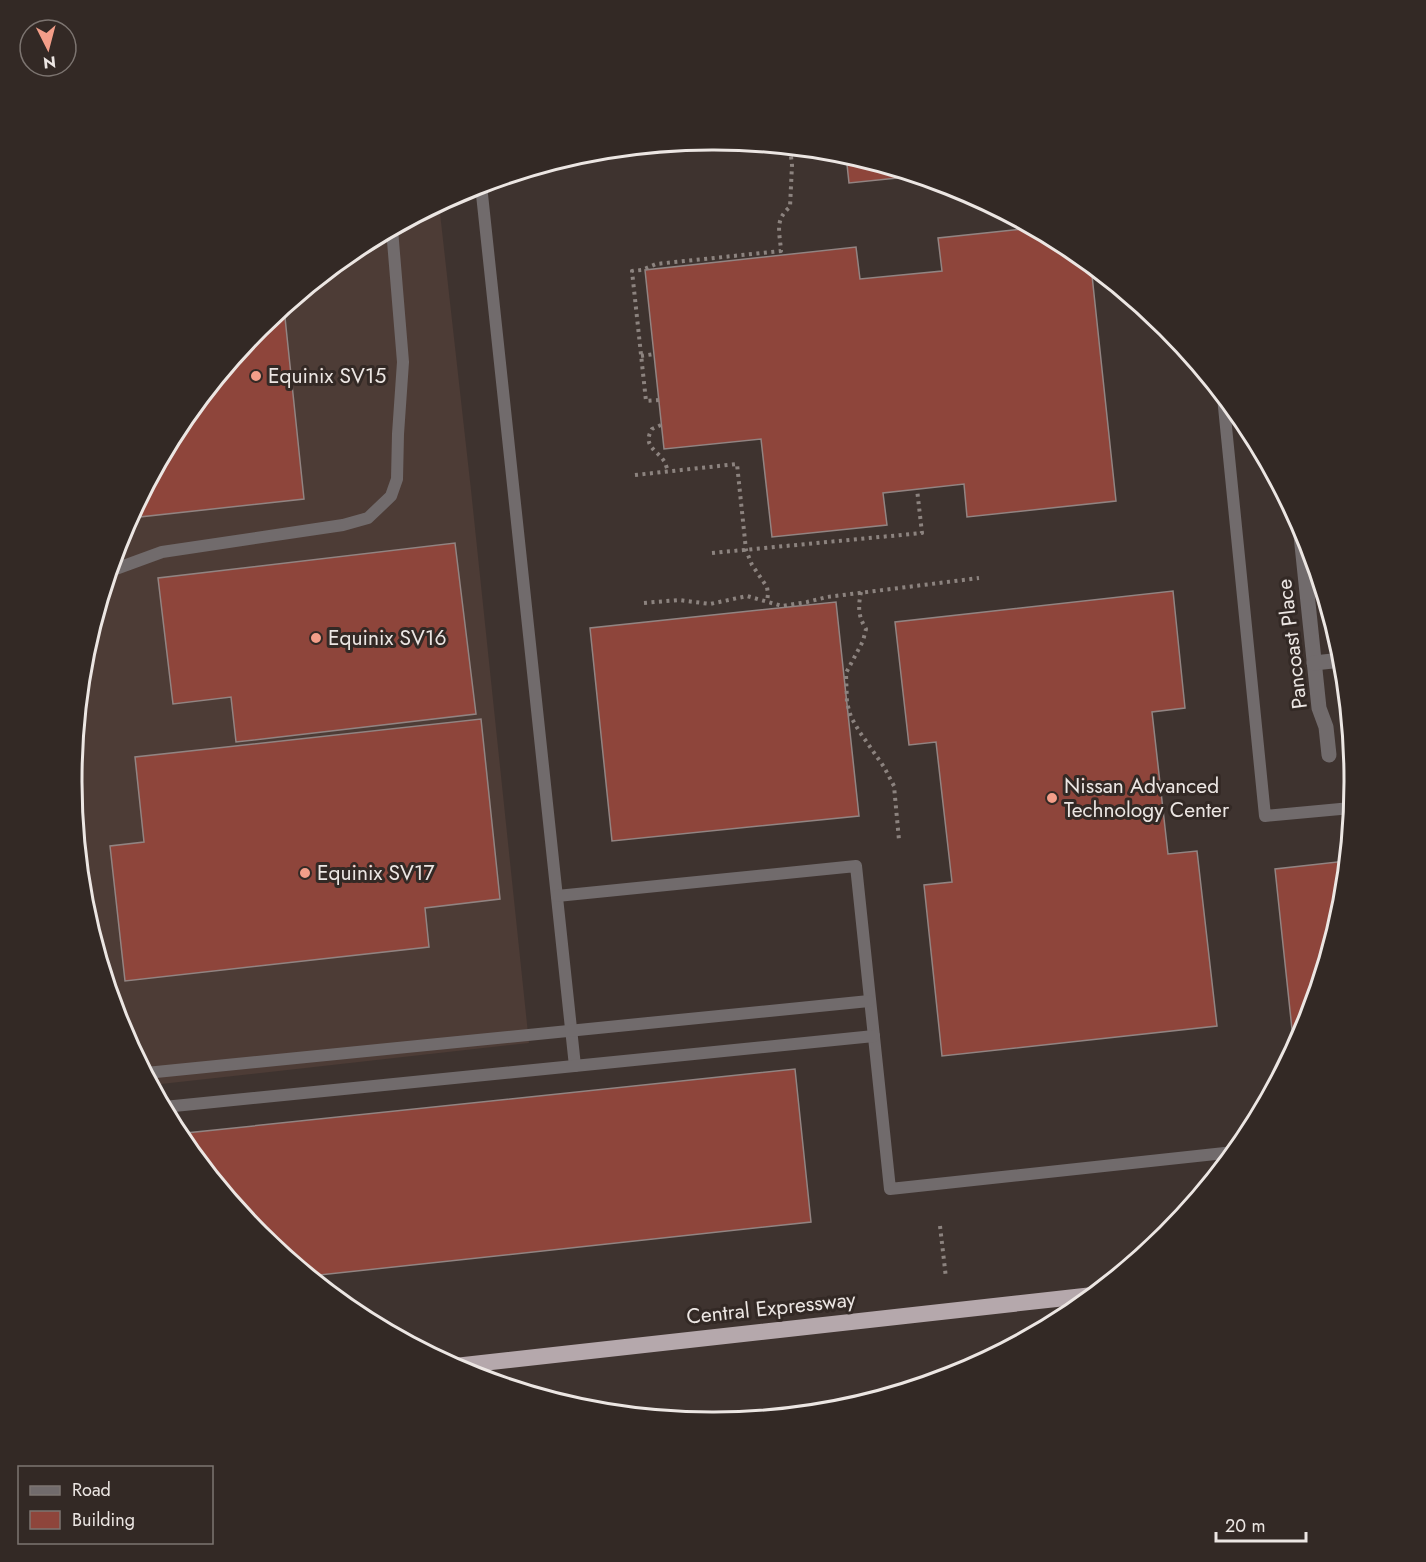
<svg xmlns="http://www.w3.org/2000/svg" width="1426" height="1562" font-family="Jost,sans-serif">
<rect width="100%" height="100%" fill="#3e332f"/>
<polygon fill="#4d3c36" points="439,204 471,490 529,1043 152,1085 121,1026 84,906 72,781 84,656 121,535 180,425 260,328 357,248"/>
<g fill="#8e453b" stroke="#928482" stroke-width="1.5">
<polygon points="846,155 917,176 849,183"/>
<polygon points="1032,228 1069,248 1091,266 1116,501 967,517 964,484 883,493 887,525 772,537 761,439 664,449 645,270 856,247 860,279 942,271 938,238"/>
<polygon points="284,308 304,499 130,518 180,425 260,328"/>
<polygon points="455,543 476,714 236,742 231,697 173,704 158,578"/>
<polygon points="1173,591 1185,708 1152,712 1168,854 1197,851 1217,1026 942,1056 924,885 952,882 936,742 909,745 895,622"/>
<polygon points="836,602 859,816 612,841 590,628"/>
<polygon points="481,719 500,899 425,908 429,947 125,981 110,846 144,842 135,757"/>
<polygon points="1346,861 1342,906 1305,1027 1294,1048 1275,869"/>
<polygon points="795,1069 811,1222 310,1276 260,1234 187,1146 186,1133"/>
</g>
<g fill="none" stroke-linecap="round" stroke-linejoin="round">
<g stroke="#8c837f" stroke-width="4" stroke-dasharray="3 4.5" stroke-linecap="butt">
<polyline points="641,356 654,354"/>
<path d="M659 400 646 401 632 271 642 270 656 264 781 251C780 233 774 220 790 207L792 165 790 148"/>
<path d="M661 425 652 429C642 446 657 450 664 461 665 462 668 471 668 472"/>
<polyline points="635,475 737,464 746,550 752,565 767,587 768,594 767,602"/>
<polyline points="712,553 922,533 917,489"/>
<path d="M861 592C858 607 858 616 866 629L863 641 846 673 847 703 851 717 859 731 884 767 894 786 899 840"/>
<polyline points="644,603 679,600 710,604 747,596 782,606 807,602 827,597 979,578"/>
<polyline points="940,1226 946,1278"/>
</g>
<g stroke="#716b6c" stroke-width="12">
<polyline points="481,185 575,1066"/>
<polyline points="1223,397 1265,816 1351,808"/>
<polyline points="110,571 162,552 343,525 368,518 391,496 397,479 398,434 403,362 392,229"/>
<polyline points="557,896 856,866 890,1189 1234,1152"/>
<polyline points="146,1073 869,1001"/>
<polyline points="164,1107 874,1036"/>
</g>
<g stroke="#716b6c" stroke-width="15">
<polyline points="1300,526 1319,708 1326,727 1329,755"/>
<polyline points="1314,663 1342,660"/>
</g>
<polyline stroke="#b5a8ac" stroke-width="16" points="455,1366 1093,1295"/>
</g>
<g fill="#f49e89" stroke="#332925" stroke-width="2">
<circle cx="256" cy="376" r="6"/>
<circle cx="316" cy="638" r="6"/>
<circle cx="1052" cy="798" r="6"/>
<circle cx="305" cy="873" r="6"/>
</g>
<g text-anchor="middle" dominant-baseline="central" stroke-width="6" stroke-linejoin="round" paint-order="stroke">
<g font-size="21" fill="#ece6e3" stroke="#332925" text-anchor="start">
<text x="268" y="376">Equinix SV15</text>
<text x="328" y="638">Equinix SV16</text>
<text x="1064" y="786">Nissan Advanced<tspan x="1064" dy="24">Technology Center</tspan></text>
<text x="317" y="873">Equinix SV17</text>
</g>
<g font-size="21" fill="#ece6e3" stroke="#332925">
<text transform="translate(1292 644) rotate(-97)">Pancoast Place</text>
<text transform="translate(771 1308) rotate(-6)">Central Expressway</text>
</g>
</g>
<path d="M0 0H1426V1562H0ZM712 150H714A630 630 0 0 1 1344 780V782A630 630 0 0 1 714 1412H712A630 630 0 0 1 82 782V780A630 630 0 0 1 712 150Z" fill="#332925" fill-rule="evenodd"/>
<path fill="none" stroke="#ece6e3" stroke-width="3" d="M712 150H714A630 630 0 0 1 1344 780V782A630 630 0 0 1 714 1412H712A630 630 0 0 1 82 782V780A630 630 0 0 1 712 150Z"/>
<rect x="18" y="1466" width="195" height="78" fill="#332925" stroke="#7d7571" stroke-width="1.5"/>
<rect x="30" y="1486" width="30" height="9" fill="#716b6c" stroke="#7d7571" stroke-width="1.5"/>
<text x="72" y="1496" font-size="18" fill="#ece6e3">Road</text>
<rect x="30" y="1511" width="30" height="18" fill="#8e453b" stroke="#7d7571" stroke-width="1.5"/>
<text x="72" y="1526" font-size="18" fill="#ece6e3">Building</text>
<g transform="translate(48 48) rotate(174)"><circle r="28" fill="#332925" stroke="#7d7571" stroke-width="1.5"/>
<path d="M0-4.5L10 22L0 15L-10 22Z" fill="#f49e89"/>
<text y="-9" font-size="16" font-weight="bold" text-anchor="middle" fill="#ece6e3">N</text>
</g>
<path d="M1216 1532v9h90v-9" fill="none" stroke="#ece6e3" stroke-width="3"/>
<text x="1225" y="1532" font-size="18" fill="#ece6e3" stroke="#332925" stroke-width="4.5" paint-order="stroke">20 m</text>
</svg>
